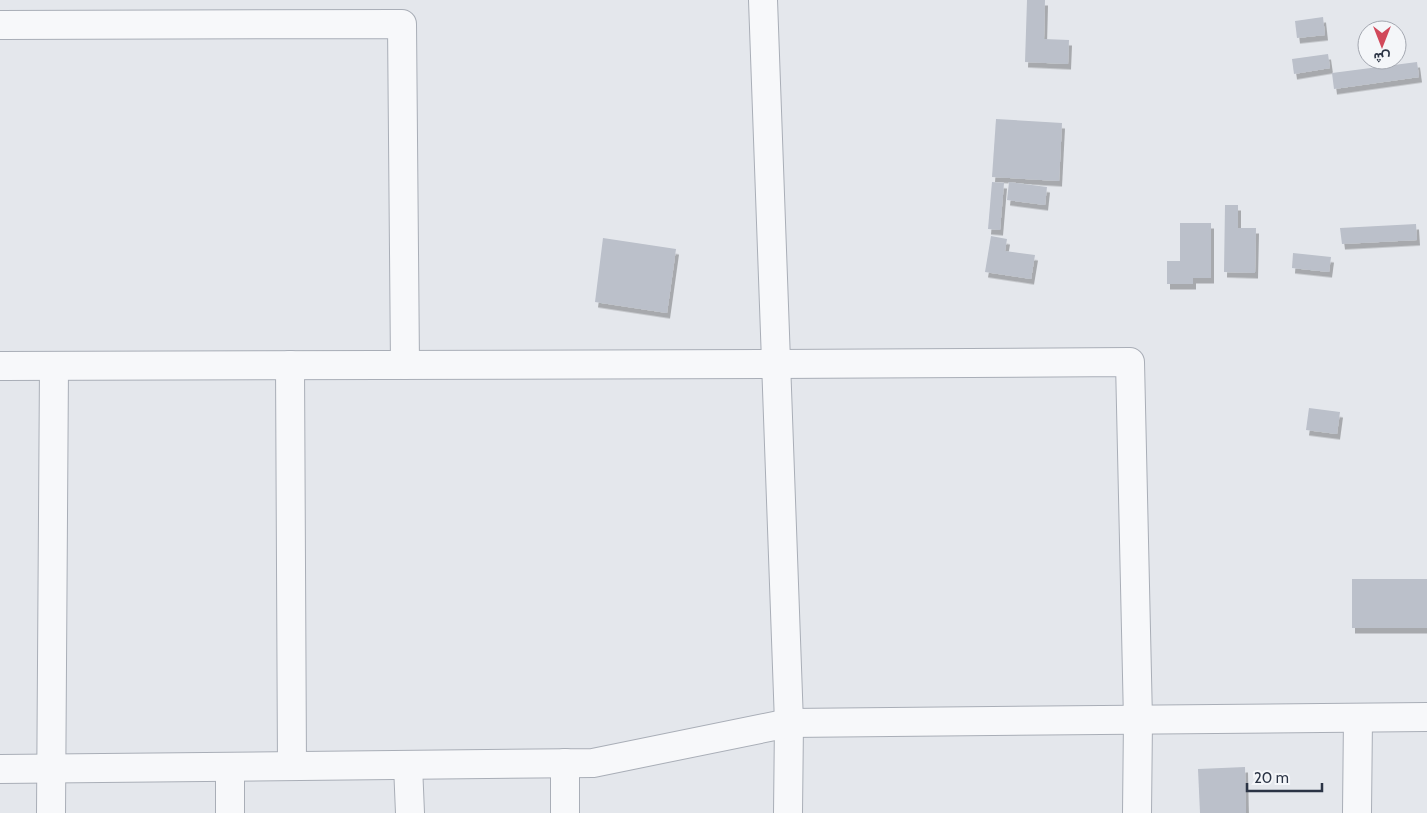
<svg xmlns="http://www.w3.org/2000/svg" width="1427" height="813" font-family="Cabin,Vazirmatn,sans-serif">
<defs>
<filter id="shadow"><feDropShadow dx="3" dy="5.5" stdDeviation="0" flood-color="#0004"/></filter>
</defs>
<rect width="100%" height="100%" fill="#e4e7ec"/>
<g fill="#bbc0ca" filter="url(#shadow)">
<polygon points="1027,0 1045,0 1044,39 1069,40 1068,64 1025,62"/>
<polygon points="1323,17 1325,35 1297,38 1295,21"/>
<polygon points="1328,54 1330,68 1294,74 1292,59"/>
<polygon points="1417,62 1419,77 1334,89 1332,73"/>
<polygon points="996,119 1062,123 1059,181 992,177"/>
<polygon points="992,182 1004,183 1000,230 988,229"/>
<polygon points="1009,182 1047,187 1045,205 1007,200"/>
<polygon points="1225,205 1238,205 1238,228 1256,228 1255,273 1224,272"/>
<polygon points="1180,223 1211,223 1211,278 1193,278 1193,284 1167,284 1167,261 1180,261"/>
<polygon points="1416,224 1417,240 1342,244 1340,228"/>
<polygon points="991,236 1007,239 1005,251 1035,255 1031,279 985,272"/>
<polygon points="603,238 676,249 667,313 595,302"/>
<polygon points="1293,253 1331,257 1329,272 1292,268"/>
<polygon points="1309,408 1340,412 1337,434 1306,430"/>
<rect x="1352" y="579" width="75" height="49"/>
<polygon points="1245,767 1246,813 1200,813 1198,769"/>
</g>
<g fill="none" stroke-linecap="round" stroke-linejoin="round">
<defs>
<g id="minor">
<polyline points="763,0 789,723 788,813"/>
<polyline points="0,25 402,24 405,365"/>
<polyline points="290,365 292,766"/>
<polyline points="0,366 776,364 1130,362 1138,720 1137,813"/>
<polyline points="565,763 565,813"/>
<polyline points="408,765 410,813"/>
<polyline points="0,769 593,763 789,723 1427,717"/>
<polyline points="51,813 54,366"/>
<polyline points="230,813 230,767"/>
<polyline points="1357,813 1358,718"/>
</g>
</defs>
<use href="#minor" stroke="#a9aeb7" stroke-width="30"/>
<use href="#minor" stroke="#f7f8fa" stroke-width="28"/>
</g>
<g transform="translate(1382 45) rotate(180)"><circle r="24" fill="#f4f6f9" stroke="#a4a8b1"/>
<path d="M0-4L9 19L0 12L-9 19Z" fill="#d1495b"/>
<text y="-8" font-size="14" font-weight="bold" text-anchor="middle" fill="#2b3445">ش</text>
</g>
<path d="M1247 783v8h75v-8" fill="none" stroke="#2b3445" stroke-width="2.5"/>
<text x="1254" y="783" font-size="15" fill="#2b3445" stroke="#f4f6f9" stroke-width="4" paint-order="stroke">20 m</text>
</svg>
